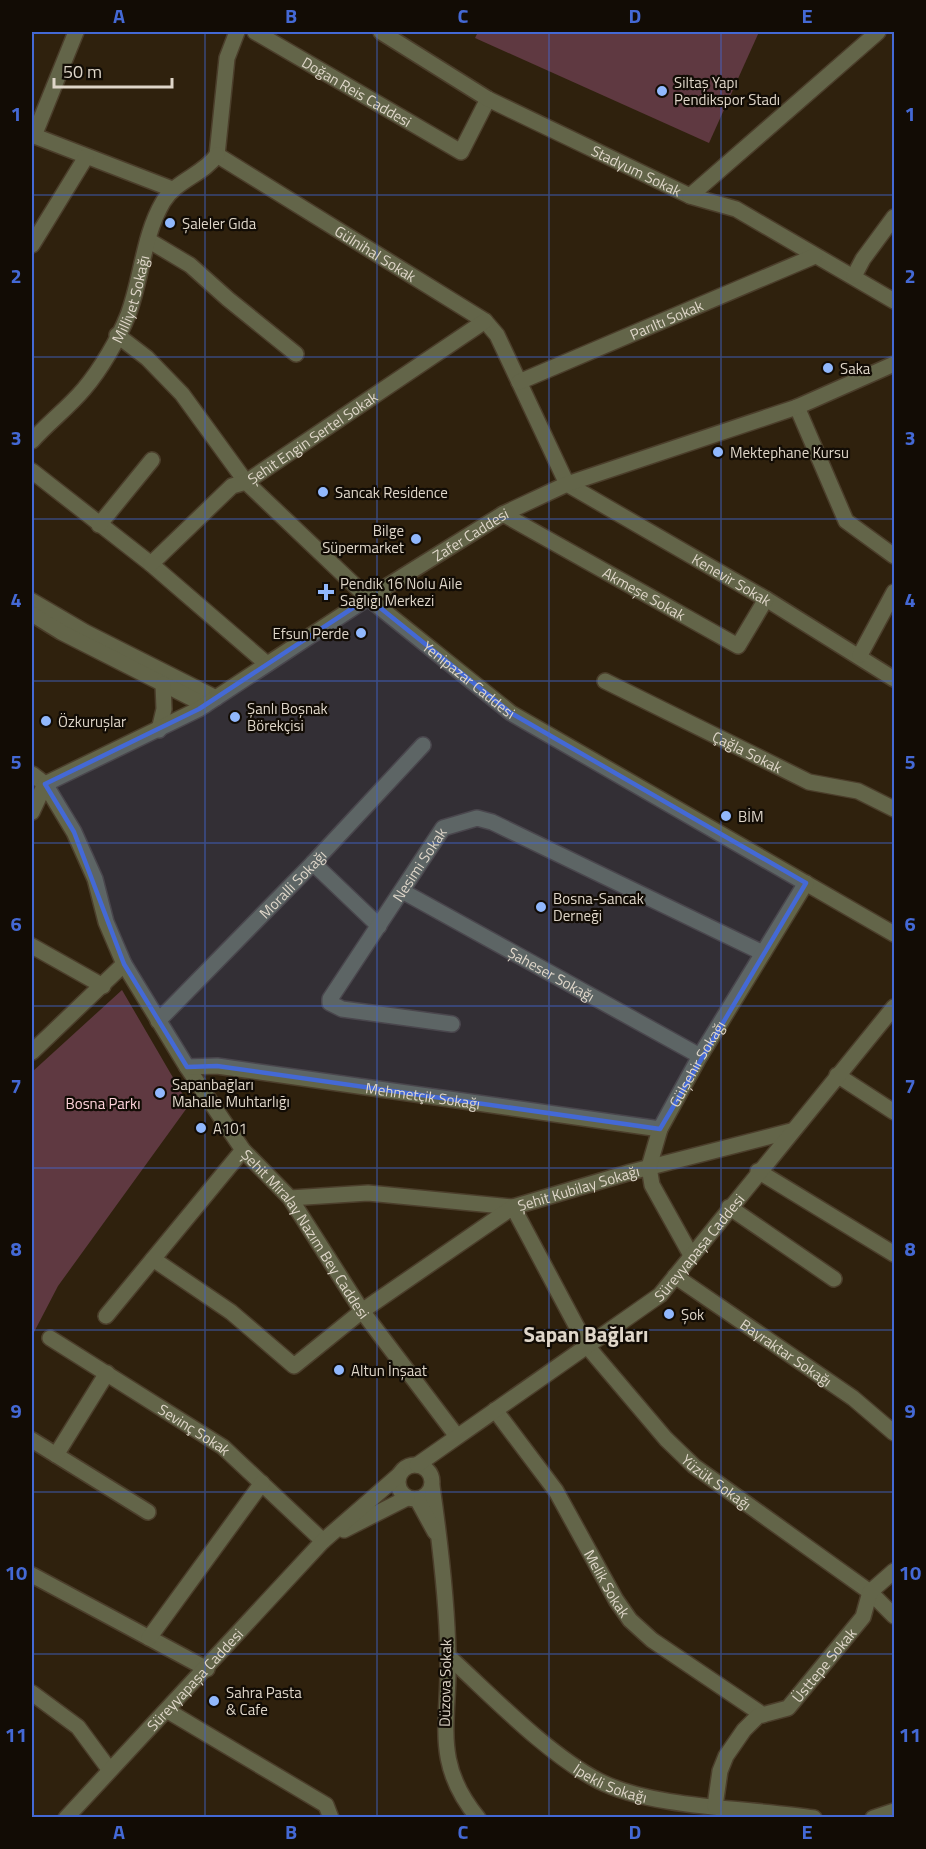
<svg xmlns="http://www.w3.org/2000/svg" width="926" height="1849" font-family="'Titillium Web',sans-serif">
<rect width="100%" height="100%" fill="#2f210d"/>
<g fill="#5f3941">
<polygon points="478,32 759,32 709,143 475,38"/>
<polygon points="122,990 189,1105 58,1286 32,1336 32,1072"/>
</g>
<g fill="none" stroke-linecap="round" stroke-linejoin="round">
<defs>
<g id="minor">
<path id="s1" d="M237 32 227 58 217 155 485 321 497 335 567 484 766 599 894 679"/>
<path id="s2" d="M255 32 461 152 488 99"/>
<path id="s3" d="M381 32 488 99 690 196 736 209 894 301"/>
<polyline points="32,135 172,189"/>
<polyline points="34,136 76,32"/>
<polyline points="690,196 878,32"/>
<polyline points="148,240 190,265 228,299 296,354"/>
<polyline points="32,245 86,157"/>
<polyline points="854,276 863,259 894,217"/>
<path id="s4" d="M117 335 147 358 182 394 246 482 368 598 511 713 894 934"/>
<path id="s5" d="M519 382 815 256"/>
<polyline points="797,407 846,521 894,556"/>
<path id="s6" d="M32 441C48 423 68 408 84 389 101 369 118 340 128 315 142 278 143 236 163 202 176 180 203 175 217 155"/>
<polyline points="32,471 151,564 267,664"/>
<path id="s7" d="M503 514 738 646 766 599"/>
<polyline points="99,525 152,460"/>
<path id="s8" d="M151 564 232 486 246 482 485 321"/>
<polyline points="32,601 85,632 216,698"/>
<polyline points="32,614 61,632 205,705"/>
<polyline points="860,655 894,592"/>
<path id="s9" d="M605 681 809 782 858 791 894 809"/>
<polyline points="159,730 164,709 163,684"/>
<path id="s10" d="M32 774 45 784 74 832 95 879 106 922 124 964 187 1067 243 1150 290 1198 362 1311 456 1435"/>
<path id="s11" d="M32 812 45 784 199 709 368 598 503 514 567 484 797 407 894 364"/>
<polyline points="313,863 379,926"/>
<path id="s12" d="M402 891 700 1056"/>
<polyline points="32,946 103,986"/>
<path id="s13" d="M158 1021 313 863 423 745"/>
<path id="s14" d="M452 1024 342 1009 330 1003V999L443 828 477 818 492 822 763 953"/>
<polyline points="32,1052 124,964"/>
<path id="s15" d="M187 1067 217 1066 660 1129"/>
<polyline points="837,1075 894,1112"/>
<polyline points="758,1171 894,1254"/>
<path id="s16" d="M290 1198 368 1193 513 1207 631 1172 791 1131"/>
<polyline points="729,1207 834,1279"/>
<path id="s17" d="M691 1255 652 1185 649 1167 660 1129 700 1056 806 883"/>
<path id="s18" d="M153 1259 231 1312 294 1366 362 1311 513 1207 587 1346 666 1439 694 1466 870 1592 894 1616"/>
<path id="s19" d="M675 1276 853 1398 894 1433"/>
<polyline points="106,1316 243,1150"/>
<path id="s20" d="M50 1338 223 1447 323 1541"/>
<path id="s21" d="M495 1410 556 1491 616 1600 630 1620 652 1640 763 1715"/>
<polyline points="32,1440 148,1512"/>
<polyline points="56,1455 107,1373"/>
<circle cx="415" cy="1482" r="17"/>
<path id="s22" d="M417 1465 660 1295 894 1007"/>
<path d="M432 1486C440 1542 447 1599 448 1655 450 1721 431 1761 478 1818"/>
<polyline points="417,1499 435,1532"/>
<polyline points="344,1530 407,1498"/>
<polyline points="32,1575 207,1669"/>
<polyline points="149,1638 262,1483"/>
<path id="s23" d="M448 1656C492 1696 547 1754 599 1781 654 1809 752 1808 814 1818"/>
<polyline points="32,1693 78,1727 109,1769"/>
<polyline points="168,1711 326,1805 331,1818"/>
<path id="s24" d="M715 1806 720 1771 726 1756 744 1730 758 1716 788 1708 863 1617 870 1592 894 1571"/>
<path id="s25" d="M66 1818 323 1541 399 1475"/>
<polyline points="873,1818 894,1811"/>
</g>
</defs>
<use href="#minor" stroke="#4b3e2b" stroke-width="18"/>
<use href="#minor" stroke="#636549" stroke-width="15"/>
</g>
<path fill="#4469d5" fill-opacity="0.2" stroke="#4469d5" stroke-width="4.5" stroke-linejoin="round" d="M368 598 511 713 806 883 660 1129 217 1066 187 1067 124 964 74 832 45 784 199 709Z"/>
<path fill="none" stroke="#4469d5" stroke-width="1.5" stroke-opacity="0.55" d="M205 32V1818M377 32V1818M549 32V1818M721 32V1818M32 195H894M32 357H894M32 519H894M32 681H894M32 843H894M32 1006H894M32 1168H894M32 1330H894M32 1492H894M32 1654H894"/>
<g fill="#91b8fd" stroke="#120c05" stroke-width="2">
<circle cx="662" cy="91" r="6"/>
<circle cx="170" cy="223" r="6"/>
<circle cx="828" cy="368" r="6"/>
<circle cx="718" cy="452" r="6"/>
<circle cx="323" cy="492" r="6"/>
<circle cx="416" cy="539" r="6"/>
<path d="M323 583h6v6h6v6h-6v6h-6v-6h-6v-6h6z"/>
<circle cx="361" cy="633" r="6"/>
<circle cx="235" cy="717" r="6"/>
<circle cx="46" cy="721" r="6"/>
<circle cx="726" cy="816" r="6"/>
<circle cx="541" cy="907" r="6"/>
<circle cx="160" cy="1093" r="6"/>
<circle cx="201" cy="1128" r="6"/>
<circle cx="669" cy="1314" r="6"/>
<circle cx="339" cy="1370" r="6"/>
<circle cx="214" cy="1701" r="6"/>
</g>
<g text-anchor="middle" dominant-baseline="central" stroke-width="4.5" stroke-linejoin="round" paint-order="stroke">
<g font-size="15" fill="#dfd6c9" stroke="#120c05" text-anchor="start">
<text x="674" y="82">Siltaş Yapı<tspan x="674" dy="17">Pendikspor Stadı</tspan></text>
<text x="182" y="223">Şaleler Gıda</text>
<text x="840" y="368">Saka</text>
<text x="730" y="452">Mektephane Kursu</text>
<text x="335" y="492">Sancak Residence</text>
<text x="404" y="530" text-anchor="end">Bilge<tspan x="404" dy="17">Süpermarket</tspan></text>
<text x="340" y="583">Pendik 16 Nolu Aile<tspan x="340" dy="17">Sağlığı Merkezi</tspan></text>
<text x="349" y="633" text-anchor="end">Efsun Perde</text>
<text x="247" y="708">Şanlı Boşnak<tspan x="247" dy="17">Börekçisi</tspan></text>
<text x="58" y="721">Özkuruşlar</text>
<text x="738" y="816">BİM</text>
<text x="553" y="898">Bosna-Sancak<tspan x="553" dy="17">Derneği</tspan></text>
<text x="172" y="1084">Sapanbağları<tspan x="172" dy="17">Mahalle Muhtarlığı</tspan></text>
<text x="213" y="1128">A101</text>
<text x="681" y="1314">Şok</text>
<text x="351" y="1370">Altun İnşaat</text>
<text x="226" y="1692">Sahra Pasta<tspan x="226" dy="17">&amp; Cafe</tspan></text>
</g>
<g font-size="15" fill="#dfd6c9" stroke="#120c05">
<text stroke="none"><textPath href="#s2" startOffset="118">Doğan Reis Caddesi</textPath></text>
<text stroke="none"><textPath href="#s3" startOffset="291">Stadyum Sokak</textPath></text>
<text stroke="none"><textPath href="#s1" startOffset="312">Gülnihal Sokak</textPath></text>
<text stroke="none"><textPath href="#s6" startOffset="176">Milliyet Sokağı</textPath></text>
<text stroke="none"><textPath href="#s5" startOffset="160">Parıltı Sokak</textPath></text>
<text stroke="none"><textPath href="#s8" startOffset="207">Şehit Engin Sertel Sokak</textPath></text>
<text stroke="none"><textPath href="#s11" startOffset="525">Zafer Caddesi</textPath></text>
<text stroke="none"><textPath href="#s1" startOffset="814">Kenevir Sokak</textPath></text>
<text stroke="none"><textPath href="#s7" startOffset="162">Akmeşe Sokak</textPath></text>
<text stroke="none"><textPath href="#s4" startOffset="495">Yenipazar Caddesi</textPath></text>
<text stroke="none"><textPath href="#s9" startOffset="159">Çağla Sokak</textPath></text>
<text stroke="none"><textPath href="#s14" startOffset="290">Nesimi Sokak</textPath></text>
<text stroke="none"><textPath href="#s13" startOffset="192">Moralli Sokağı</textPath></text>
<text stroke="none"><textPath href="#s12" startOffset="171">Şaheser Sokağı</textPath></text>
<text stroke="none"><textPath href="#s17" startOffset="213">Gülşehir Sokağı</textPath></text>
<text stroke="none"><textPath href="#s15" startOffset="238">Mehmetçik Sokağı</textPath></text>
<text stroke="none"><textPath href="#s16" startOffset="292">Şehit Kubilay Sokağı</textPath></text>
<text stroke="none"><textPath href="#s10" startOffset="540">Şehit Miralay Nazım Bey Caddesi</textPath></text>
<text stroke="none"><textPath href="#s22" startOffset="358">Süreyyapaşa Caddesi</textPath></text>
<text stroke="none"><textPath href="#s19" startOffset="135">Bayraktar Sokağı</textPath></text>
<text stroke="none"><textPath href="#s20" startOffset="171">Sevinç Sokak</textPath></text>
<text stroke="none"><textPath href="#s18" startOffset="794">Yüzük Sokağı</textPath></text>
<text stroke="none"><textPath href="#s21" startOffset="207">Melik Sokak</textPath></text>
<text stroke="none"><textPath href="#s24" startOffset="190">Üsttepe Sokak</textPath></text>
<text stroke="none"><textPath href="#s25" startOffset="189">Süreyyapaşa Caddesi</textPath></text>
<text transform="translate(445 1683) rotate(-89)">Düzova Sokak</text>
<text stroke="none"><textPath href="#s23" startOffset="208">İpekli Sokağı</textPath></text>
</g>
<g font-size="15" fill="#fed3db" stroke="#120c05">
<text x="103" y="1103">Bosna Parkı</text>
</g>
<g font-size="21" font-weight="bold" fill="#dfd6c9" stroke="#120c05">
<text x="586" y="1334">Sapan Bağları</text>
</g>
</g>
<rect width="926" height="1849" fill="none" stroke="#120c05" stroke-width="66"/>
<path d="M54 78v9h118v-9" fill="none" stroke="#dfd6c9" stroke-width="3"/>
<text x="63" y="78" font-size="18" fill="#dfd6c9" stroke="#120c05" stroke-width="4.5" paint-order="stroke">50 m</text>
<rect x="33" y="33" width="860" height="1783" fill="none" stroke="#4469d5" stroke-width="2"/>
<g font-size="20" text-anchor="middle" font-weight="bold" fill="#4469d5">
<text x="119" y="23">A</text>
<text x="291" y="23">B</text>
<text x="463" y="23">C</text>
<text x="635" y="23">D</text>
<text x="807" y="23">E</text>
<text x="16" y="121">1</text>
<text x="910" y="121">1</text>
<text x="16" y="283">2</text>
<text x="910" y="283">2</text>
<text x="16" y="445">3</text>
<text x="910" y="445">3</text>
<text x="16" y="607">4</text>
<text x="910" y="607">4</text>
<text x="16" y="769">5</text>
<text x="910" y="769">5</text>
<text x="16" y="931">6</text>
<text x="910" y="931">6</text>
<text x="16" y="1093">7</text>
<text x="910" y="1093">7</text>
<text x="16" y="1256">8</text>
<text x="910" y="1256">8</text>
<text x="16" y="1418">9</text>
<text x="910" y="1418">9</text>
<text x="16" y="1580">10</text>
<text x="910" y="1580">10</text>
<text x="16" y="1742">11</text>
<text x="910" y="1742">11</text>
<text x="119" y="1839">A</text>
<text x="291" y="1839">B</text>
<text x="463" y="1839">C</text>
<text x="635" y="1839">D</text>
<text x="807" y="1839">E</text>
</g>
</svg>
